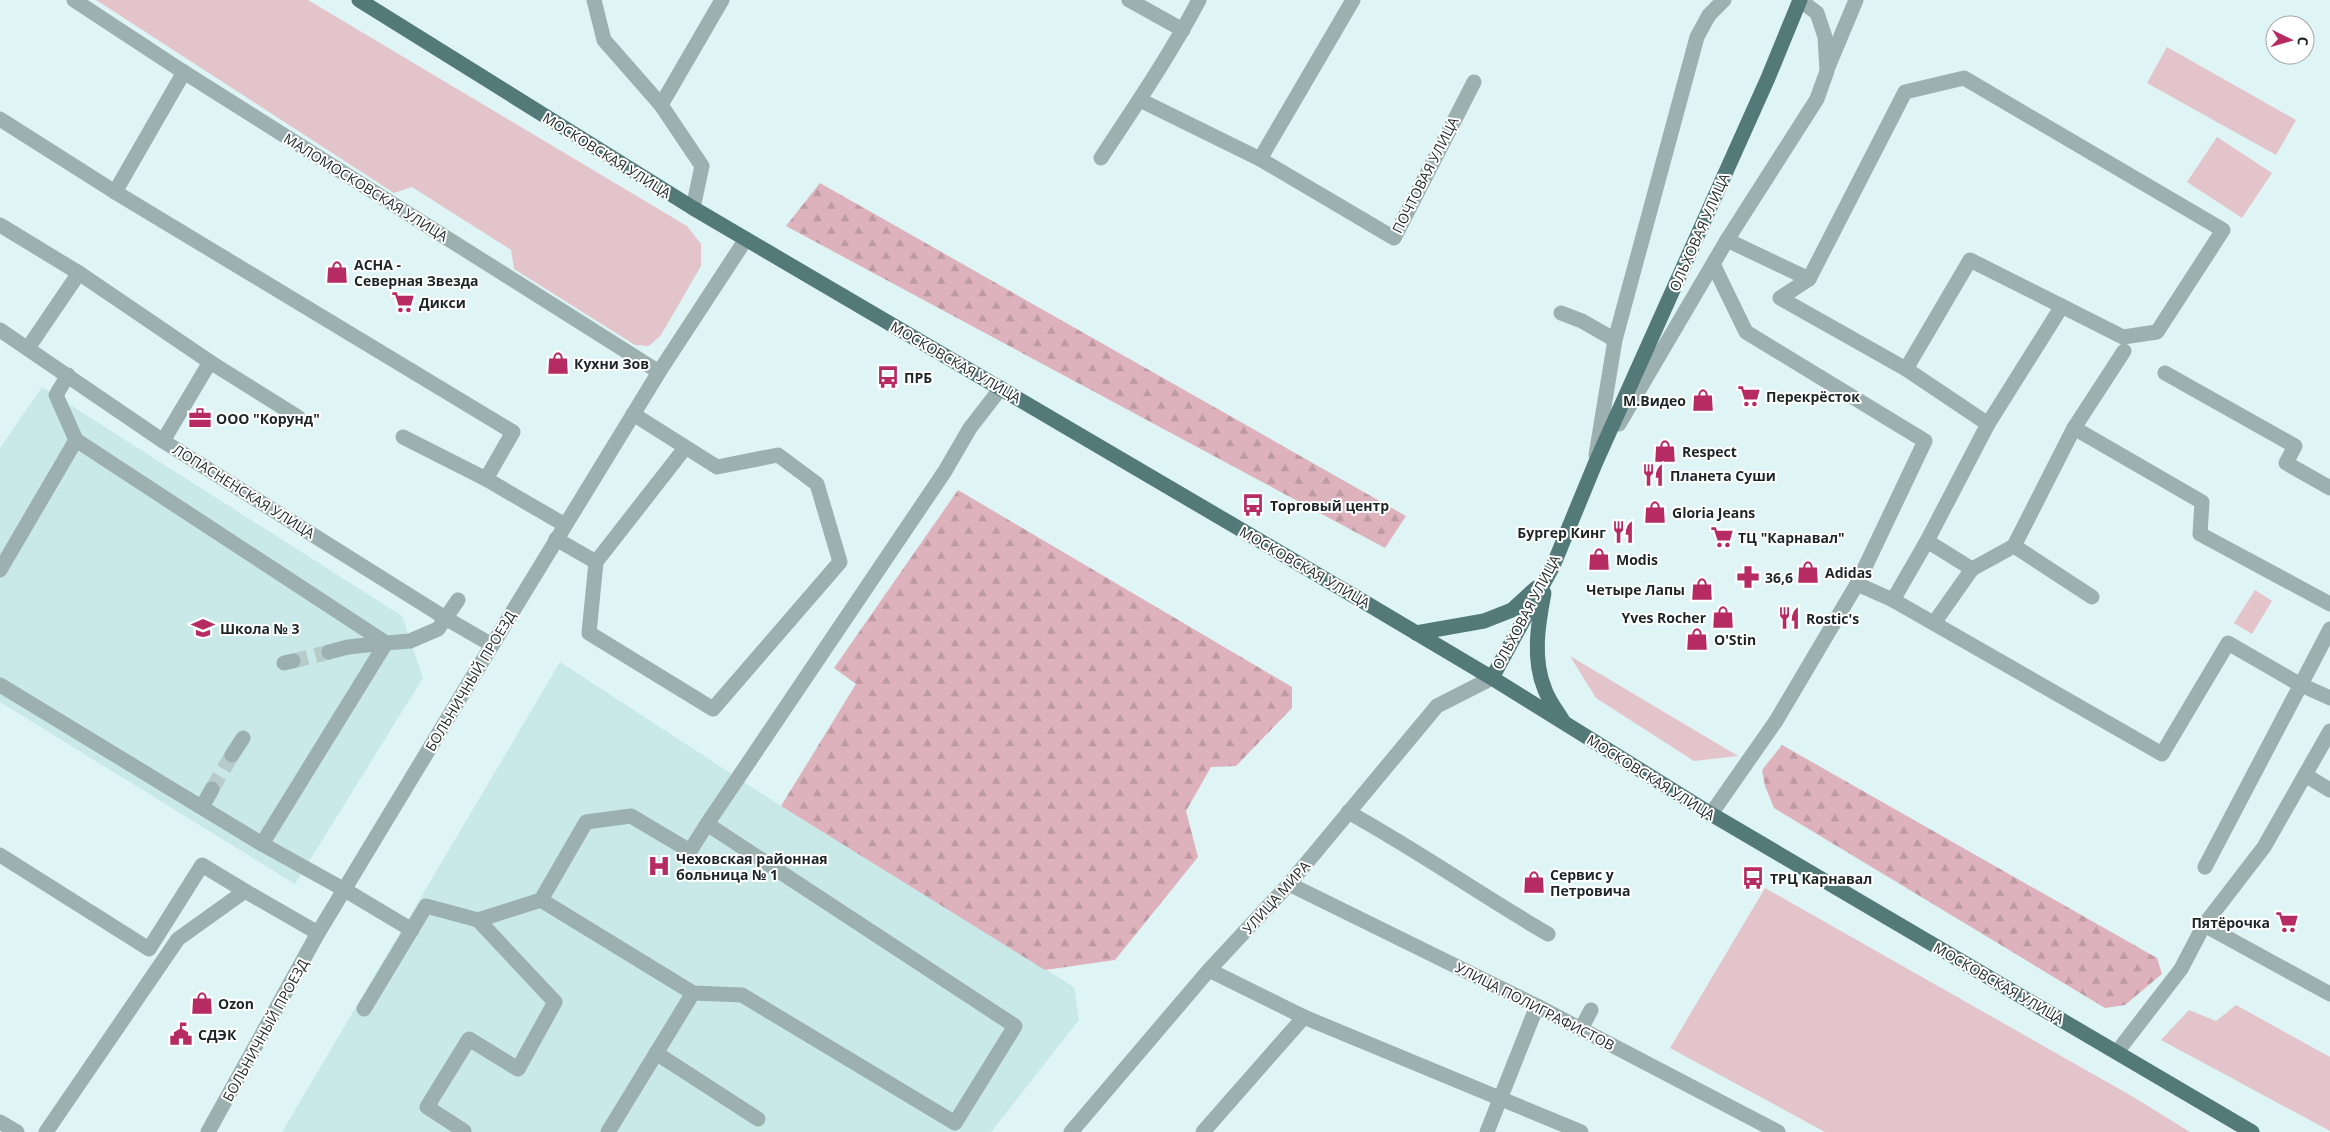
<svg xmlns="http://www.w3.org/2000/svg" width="2330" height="1132" font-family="'Open Sans',sans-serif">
<defs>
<pattern id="forest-firs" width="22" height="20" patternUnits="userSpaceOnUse" patternTransform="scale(1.25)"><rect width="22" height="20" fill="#ddb2bc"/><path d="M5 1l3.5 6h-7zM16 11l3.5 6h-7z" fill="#bd99a1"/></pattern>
</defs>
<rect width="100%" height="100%" fill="#dff5f5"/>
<g fill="#c9e9e8">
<polygon points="42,387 402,616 423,678 295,884 0,702 0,448"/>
<polygon points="560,662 781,806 1074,987 1079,1020 991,1132 282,1132"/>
</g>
<g fill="#e3c4cb">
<polygon points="96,0 308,0 687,226 701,244 701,266 661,335 649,346 635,345 514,269 511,250 412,187 394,193"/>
<polygon points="2167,47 2296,120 2276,155 2147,83"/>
<polygon points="2217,137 2272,173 2242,218 2187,182"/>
<polygon points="2255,590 2272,601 2252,634 2234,623"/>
<polygon points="1570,656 1738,756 1694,761 1596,698"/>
<polygon points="1765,888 2130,1095 2190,1132 1825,1132 1670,1048"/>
<polygon points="2236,1005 2330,1057 2330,1131 2161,1040 2189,1010 2216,1021"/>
</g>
<g fill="url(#forest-firs)">
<polygon points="820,183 1406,516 1385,548 786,226"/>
<polygon points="958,490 1292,687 1292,708 1236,766 1211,767 1186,811 1198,857 1115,960 1045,970 781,806 856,684 834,668"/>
<polygon points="1782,745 2157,958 2162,974 2125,1005 2105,1008 1774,808 1765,786 1762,770"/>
</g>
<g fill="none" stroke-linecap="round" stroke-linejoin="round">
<g stroke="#b8cbcb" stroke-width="15" stroke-dasharray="15 8" stroke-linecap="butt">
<polyline points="293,661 329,652"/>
<polyline points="212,789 232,755"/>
</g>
<g stroke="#9bb0af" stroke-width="15">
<polyline points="74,0 179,69 659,372"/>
<polyline points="594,0 604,40 661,105 702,166 693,208"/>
<polyline points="1129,0 1183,30"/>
<polyline points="1828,67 1856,0"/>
<polyline points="1140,100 1260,159 1394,238 1474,82"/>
<polyline points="661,105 722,0"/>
<polyline points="0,119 115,192 513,432 486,479 565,525"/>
<path d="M1101 158C1135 106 1170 55 1199 0"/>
<polyline points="1260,159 1353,0"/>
<polyline points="115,192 184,72"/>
<polyline points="0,225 79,273 210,362 163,441"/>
<polyline points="1727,240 1809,279 1905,92 1964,78 2223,230 2157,332 2123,337 1970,260 1906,369"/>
<polyline points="1713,264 1746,332 1925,441 1857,584"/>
<polyline points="1809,279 1780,298 1906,369 1988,424 1927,541 1893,600"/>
<polyline points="1561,313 1582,321 1615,340"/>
<polyline points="0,330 163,441 447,619 492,645"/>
<polyline points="28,348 79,273"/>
<polyline points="2124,351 2074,428 2202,502 2200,534 2330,604"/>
<polyline points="210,362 298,417"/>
<polyline points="2165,373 2295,446 2286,463 2330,488"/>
<polyline points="68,375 56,395 76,440"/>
<polyline points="633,414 717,467 778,455 817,484 840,562 713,709 589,633 596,562 685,448"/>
<polyline points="1619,424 1727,240 1817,99 1827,71 1825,37 1817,13 1800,0"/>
<polyline points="1988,424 2062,306"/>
<polyline points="403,437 486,479"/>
<polyline points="1596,455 1615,340 1697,37 1709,15 1724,0"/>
<polyline points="556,539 596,562"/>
<polyline points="1927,541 1972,569 2014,546 2074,428"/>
<polyline points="2014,546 2092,597"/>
<polyline points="0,570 76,440 386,643"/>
<polyline points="1934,623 1972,569"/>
<polyline points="329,652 348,647 386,643"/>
<polyline points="284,663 293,661"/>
<polyline points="0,685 262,844 345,890 412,930"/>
<polyline points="232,755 243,738"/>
<polyline points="2305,775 2330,731"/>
<polyline points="202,807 212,789"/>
<path d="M1348 812C1417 850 1481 895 1548 934"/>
<polyline points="1711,814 1776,721 1857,584 1893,600 2162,754 2228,643 2299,684 2330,698"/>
<polyline points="262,844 386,643 410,641 438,629 458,600"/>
<polyline points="0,855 149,949 202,865 245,891"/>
<polyline points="2205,867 2330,629"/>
<polyline points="1289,884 1537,1006 1778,1132"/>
<polyline points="541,900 693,993 742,995 955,1123 1015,1026 707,824 945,471 970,428 1001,388"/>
<polyline points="2204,925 2330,994"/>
<polyline points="1209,970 1304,1017 1581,1132"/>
<polyline points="364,1009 426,906 478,920 541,900 586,822 631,816 690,851 707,824"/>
<polyline points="1581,1029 1591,1010"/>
<polyline points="2117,1052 2181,969 2204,925 2264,847 2305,775 2330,790"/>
<polyline points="656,1053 758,1119"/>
<polyline points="0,1122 17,1132"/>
<polyline points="464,1131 427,1107 469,1039 518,1069 555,1002 478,920"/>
<polyline points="46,1132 178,939 245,891 318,933"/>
<polyline points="208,1132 318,933 472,678 659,372 746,239"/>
<polyline points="608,1132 693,993"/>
<polyline points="1071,1132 1209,970 1289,884 1437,706 1492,678"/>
<polyline points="1203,1132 1304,1017"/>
<polyline points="1487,1132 1537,1006"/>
</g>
<g stroke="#537a79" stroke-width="15">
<polyline points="359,0 693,208 1371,606 1492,678 1711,814 2252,1132"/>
<path d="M1544 593C1538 624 1532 659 1545 690 1549 701 1557 711 1563 721"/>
<polyline points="1416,633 1484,621 1512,610 1536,588"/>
<polyline points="1492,678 1553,566 1595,464 1768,78 1800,0"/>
</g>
</g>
<defs>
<symbol id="shop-bare" viewBox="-9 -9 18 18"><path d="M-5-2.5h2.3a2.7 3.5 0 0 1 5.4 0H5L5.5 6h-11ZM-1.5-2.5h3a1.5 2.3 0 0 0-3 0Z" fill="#b72b63" stroke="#fff" stroke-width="2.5" paint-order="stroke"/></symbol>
<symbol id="supermarket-bare" viewBox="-9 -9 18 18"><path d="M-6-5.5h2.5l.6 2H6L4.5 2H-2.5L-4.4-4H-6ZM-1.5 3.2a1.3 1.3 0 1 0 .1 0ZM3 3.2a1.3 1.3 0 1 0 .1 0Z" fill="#b72b63" stroke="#fff" stroke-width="2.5" paint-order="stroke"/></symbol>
<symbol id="bus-bare" viewBox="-9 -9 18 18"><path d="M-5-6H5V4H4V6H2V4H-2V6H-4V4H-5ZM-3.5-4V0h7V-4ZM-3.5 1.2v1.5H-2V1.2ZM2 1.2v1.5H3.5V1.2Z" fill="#b72b63" stroke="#fff" stroke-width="2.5" paint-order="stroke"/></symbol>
<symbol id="office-bare" viewBox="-9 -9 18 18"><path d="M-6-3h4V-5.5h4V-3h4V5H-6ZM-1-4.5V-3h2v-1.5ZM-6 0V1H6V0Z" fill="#b72b63" stroke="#fff" stroke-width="2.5" paint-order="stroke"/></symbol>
<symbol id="restaurant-bare" viewBox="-9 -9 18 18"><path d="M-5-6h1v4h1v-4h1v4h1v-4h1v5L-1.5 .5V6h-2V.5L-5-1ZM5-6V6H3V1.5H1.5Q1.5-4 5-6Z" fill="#b72b63" stroke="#fff" stroke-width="2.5" paint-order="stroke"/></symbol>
<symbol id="pharmacy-bare" viewBox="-9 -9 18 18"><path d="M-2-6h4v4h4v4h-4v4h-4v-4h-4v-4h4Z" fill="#b72b63" stroke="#fff" stroke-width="2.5" paint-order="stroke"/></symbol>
<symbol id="school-bare" viewBox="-9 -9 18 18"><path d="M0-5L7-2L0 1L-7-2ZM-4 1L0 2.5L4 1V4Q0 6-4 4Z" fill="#b72b63" stroke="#fff" stroke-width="2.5" paint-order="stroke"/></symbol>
<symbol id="hospital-bare" viewBox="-9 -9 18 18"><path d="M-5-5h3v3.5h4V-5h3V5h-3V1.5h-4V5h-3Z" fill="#b72b63" stroke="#fff" stroke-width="2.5" paint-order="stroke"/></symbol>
<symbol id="civic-bare" viewBox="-9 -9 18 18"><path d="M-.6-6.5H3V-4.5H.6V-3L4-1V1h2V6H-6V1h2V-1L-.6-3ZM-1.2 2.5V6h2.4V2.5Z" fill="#b72b63" stroke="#fff" stroke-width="2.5" paint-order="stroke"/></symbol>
</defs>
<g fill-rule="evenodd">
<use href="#shop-bare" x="321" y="256" width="32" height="32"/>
<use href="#supermarket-bare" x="387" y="286" width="32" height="32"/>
<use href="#shop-bare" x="542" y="347" width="32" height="32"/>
<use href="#bus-bare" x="872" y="361" width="32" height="32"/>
<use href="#supermarket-bare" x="1733" y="380" width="32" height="32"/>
<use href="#shop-bare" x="1687" y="384" width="32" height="32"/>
<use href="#office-bare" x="184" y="402" width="32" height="32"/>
<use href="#shop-bare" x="1649" y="435" width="32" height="32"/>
<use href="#restaurant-bare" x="1637" y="459" width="32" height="32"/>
<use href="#bus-bare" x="1237" y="489" width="32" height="32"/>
<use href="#shop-bare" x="1639" y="496" width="32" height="32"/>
<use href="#restaurant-bare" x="1607" y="516" width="32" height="32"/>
<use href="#supermarket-bare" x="1706" y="521" width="32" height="32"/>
<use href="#shop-bare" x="1583" y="543" width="32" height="32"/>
<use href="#shop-bare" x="1792" y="556" width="32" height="32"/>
<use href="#pharmacy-bare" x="1732" y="561" width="32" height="32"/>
<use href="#shop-bare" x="1686" y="573" width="32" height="32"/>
<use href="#shop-bare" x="1707" y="601" width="32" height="32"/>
<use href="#restaurant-bare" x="1773" y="602" width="32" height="32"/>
<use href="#school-bare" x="187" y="612" width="32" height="32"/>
<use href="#shop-bare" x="1681" y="623" width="32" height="32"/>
<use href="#hospital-bare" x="643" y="850" width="32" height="32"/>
<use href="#bus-bare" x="1737" y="862" width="32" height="32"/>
<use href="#shop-bare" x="1518" y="866" width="32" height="32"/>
<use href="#supermarket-bare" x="2271" y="906" width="32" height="32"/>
<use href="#shop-bare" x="186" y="987" width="32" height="32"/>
<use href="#civic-bare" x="165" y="1018" width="32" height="32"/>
</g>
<g text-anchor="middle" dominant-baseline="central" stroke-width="4" stroke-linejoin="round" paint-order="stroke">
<g font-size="14" fill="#1d2525" stroke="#fff">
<text transform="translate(607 155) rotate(32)">МОСКОВСКАЯ УЛИЦА</text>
<text transform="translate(1425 175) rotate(-63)">ПОЧТОВАЯ УЛИЦА</text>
<text transform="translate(366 187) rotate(32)">МАЛОМОСКОВСКАЯ УЛИЦА</text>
<text transform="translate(1699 232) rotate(-66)">ОЛЬХОВАЯ УЛИЦА</text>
<text transform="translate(956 362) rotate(30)">МОСКОВСКАЯ УЛИЦА</text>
<text transform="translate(244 491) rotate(32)">ЛОПАСНЕНСКАЯ УЛИЦА</text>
<text transform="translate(1305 567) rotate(30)">МОСКОВСКАЯ УЛИЦА</text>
<text transform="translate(1526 612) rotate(-62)">ОЛЬХОВАЯ УЛИЦА</text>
<text transform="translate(470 681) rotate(-59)">БОЛЬНИЧНЫЙ ПРОЕЗД</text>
<text transform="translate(1651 777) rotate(32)">МОСКОВСКАЯ УЛИЦА</text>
<text transform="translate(1276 897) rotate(-48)">УЛИЦА МИРА</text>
<text transform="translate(1999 983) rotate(30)">МОСКОВСКАЯ УЛИЦА</text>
<text transform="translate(1535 1006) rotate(27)">УЛИЦА ПОЛИГРАФИСТОВ</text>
<text transform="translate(265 1030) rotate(-61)">БОЛЬНИЧНЫЙ ПРОЕЗД</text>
</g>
<g font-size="14" font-weight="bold" fill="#1d2525" stroke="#fff" text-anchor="start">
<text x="354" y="264">АСНА -<tspan x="354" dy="16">Северная Звезда</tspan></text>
<text x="419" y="302">Дикси</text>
<text x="574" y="363">Кухни Зов</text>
<text x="904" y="377">ПРБ</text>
<text x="1766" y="396">Перекрёсток</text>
<text x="1686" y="400" text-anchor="end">М.Видео</text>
<text x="216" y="418">ООО "Корунд"</text>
<text x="1682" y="451">Respect</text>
<text x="1670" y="475">Планета Суши</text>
<text x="1270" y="505">Торговый центр</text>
<text x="1672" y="512">Gloria Jeans</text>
<text x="1606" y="532" text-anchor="end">Бургер Кинг</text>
<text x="1738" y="537">ТЦ "Карнавал"</text>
<text x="1616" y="559">Modis</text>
<text x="1825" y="572">Adidas</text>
<text x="1765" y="577">36,6</text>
<text x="1685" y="589" text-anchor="end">Четыре Лапы</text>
<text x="1706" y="617" text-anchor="end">Yves Rocher</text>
<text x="1806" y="618">Rostic's</text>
<text x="220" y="628">Школа № 3</text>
<text x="1714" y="639">O'Stin</text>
<text x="676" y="858">Чеховская районная<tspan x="676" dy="16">больница № 1</tspan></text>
<text x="1550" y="874">Сервис у<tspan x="1550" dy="16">Петровича</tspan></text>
<text x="1770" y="878">ТРЦ Карнавал</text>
<text x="2270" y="922" text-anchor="end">Пятёрочка</text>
<text x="218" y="1003">Ozon</text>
<text x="198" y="1034">СДЭК</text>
</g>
</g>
<g transform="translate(2290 40) rotate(95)"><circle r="24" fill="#ffffff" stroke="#a5a8a8"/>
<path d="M0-4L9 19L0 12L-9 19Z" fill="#b72b63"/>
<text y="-8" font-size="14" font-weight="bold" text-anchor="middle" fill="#1d2525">С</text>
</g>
</svg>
